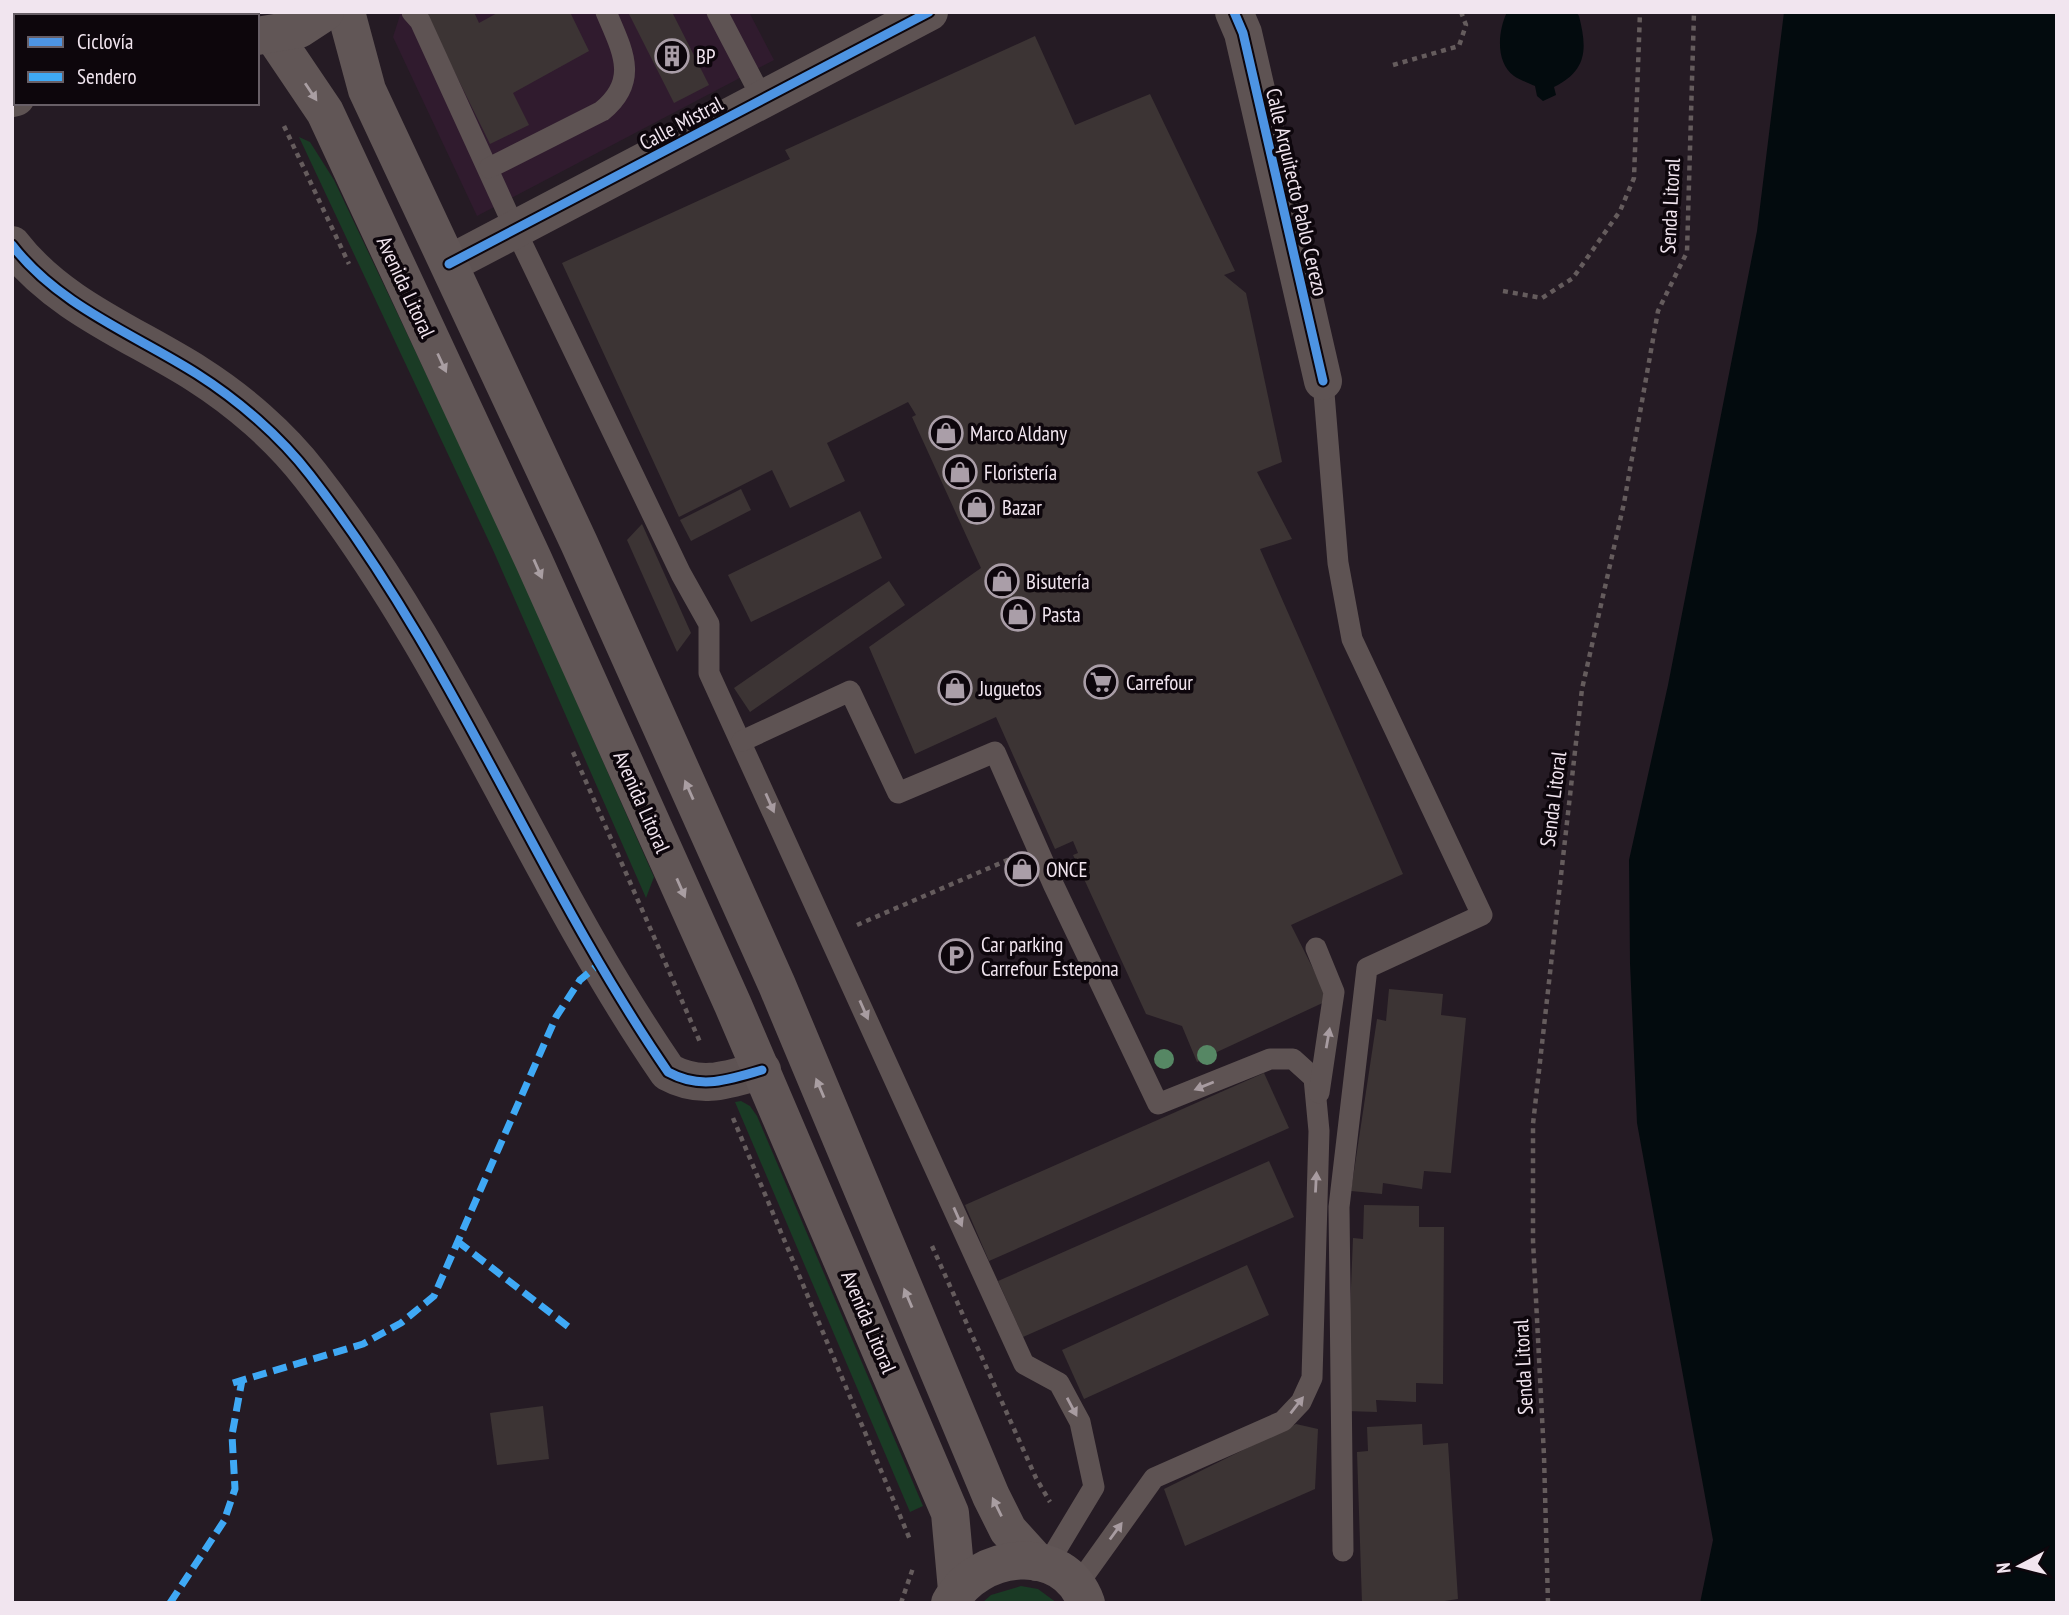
<svg xmlns="http://www.w3.org/2000/svg" width="2069" height="1615" font-family="'PT Sans Narrow',sans-serif">
<rect width="100%" height="100%" fill="#251b24"/>
<polygon fill="#301b2e" points="401,12 749,12 774,60 477,216 393,37"/>
<g fill="#1a3b25">
<polygon points="299,137 310,142 334,180 506,542 654,877 646,898 493,550"/>
<polygon points="741,1101 750,1106 757,1116 923,1506 910,1512 735,1102"/>
<polygon points="1021,1586 1038,1589 1057,1603 982,1603 991,1595"/>
</g>
<g fill="#030b0e">
<path d="M1507 12H1576L1579 16C1587 48 1588 70 1554 87L1556 95 1543 101 1537 96 1535 86C1529 83 1520 80 1514 76 1495 62 1498 31 1507 12Z"/>
<polygon points="1784,12 2057,12 2057,1603 1700,1603 1713,1540 1637,1123 1630,963 1629,860 1668,685 1757,231"/>
</g>
<g fill="#3c3434">
<polygon points="425,12 474,12 479,23 499,12 570,12 589,51 513,93 529,125 490,144"/>
<polygon points="628,12 672,12 709,85 674,103"/>
<polygon points="1035,36 1075,125 1150,94 1235,271 1224,275 1246,293 1282,462 1257,472 1292,539 1260,549 1403,874 1291,925 1329,1000 1217,1052 1214,1049 1204,1051 1203,1059 1197,1062 1182,1026 1146,1014 1073,855 1078,853 1073,841 1055,849 996,717 915,754 869,647 981,568 912,417 916,415 908,402 827,443 845,481 790,508 772,470 679,517 562,263 790,159 785,150"/>
<polygon points="741,489 751,510 691,541 680,520"/>
<polygon points="860,511 882,558 751,622 728,575"/>
<polygon points="642,524 691,633 677,652 627,540"/>
<polygon points="889,581 905,605 750,712 734,688"/>
<polygon points="1024,865 1026,871 1019,874 1017,867"/>
<polygon points="1389,989 1443,994 1441,1015 1466,1018 1451,1173 1424,1171 1422,1189 1383,1183 1382,1194 1351,1191 1377,1019 1386,1021"/>
<polygon points="1264,1073 1289,1128 989,1261 965,1205"/>
<polygon points="1269,1161 1294,1217 1023,1337 998,1281"/>
<polygon points="1364,1205 1419,1206 1419,1227 1444,1227 1443,1384 1416,1383 1416,1402 1376,1400 1377,1412 1346,1411 1353,1238 1363,1239"/>
<polygon points="1247,1265 1269,1315 1084,1399 1062,1350"/>
<polygon points="543,1406 549,1459 497,1465 490,1413"/>
<polygon points="1296,1424 1318,1429 1315,1489 1185,1546 1164,1489"/>
<polygon points="1422,1424 1423,1445 1448,1443 1458,1599 1431,1603 1362,1603 1357,1452 1368,1451 1367,1427"/>
</g>
<g fill="none" stroke-linecap="round" stroke-linejoin="round">
<g stroke="#655c5d" stroke-width="4.5" stroke-dasharray="5 5" stroke-linecap="butt">
<polyline points="58,12 60,16"/>
<polyline points="1393,65 1459,46 1466,25 1461,12"/>
<polyline points="284,126 349,264"/>
<polyline points="1503,291 1542,298 1573,278 1620,211 1634,178 1640,12"/>
<polyline points="573,752 700,1042"/>
<polyline points="857,925 1010,859"/>
<polyline points="733,1118 911,1542"/>
<polyline points="932,1246 1036,1478 1050,1502"/>
<polyline points="901,1603 913,1568"/>
<polyline points="1548,1603 1544,1456 1533,1241 1533,1124 1582,689 1624,503 1658,311 1687,252 1694,12"/>
</g>
<g stroke="#5e5353" stroke-width="21">
<polyline points="412,12 420,21 515,229 681,574 709,624 709,673 1024,1364 1059,1383 1080,1422 1094,1487 1047,1565"/>
<polyline points="717,12 763,100"/>
<path d="M489 168 602 111C640 80 622 50 606 12"/>
<polyline points="1323,381 1338,563 1352,639 1482,915 1367,968 1339,1207 1343,1551"/>
<polyline points="742,741 850,691 898,793 995,752 1054,886 1158,1104 1270,1059 1293,1059 1314,1078 1319,1131 1312,1378 1301,1402 1283,1421 1154,1478 1076,1587"/>
<polyline points="1316,948 1334,992 1319,1093"/>
</g>
<g stroke="#5e5353" stroke-width="38">
<polyline points="1234,12 1243,33 1323,381"/>
<polyline points="12,98 16,97"/>
<path d="M12 245C59 306 134 334 197 374 238 400 280 436 310 475 454 659 536 880 668 1072 701 1090 727 1080 762 1070"/>
<polyline points="449,264 929,12"/>
</g>
<g stroke="#615656" stroke-width="38">
<polyline points="195,12 199,16"/>
<polyline points="346,12 367,90 579,543 777,985 991,1496 1008,1530 1037,1562"/>
<polyline points="273,35 325,112 533,559 733,1005 950,1513 957,1590"/>
<polyline points="257,36 299,29 325,12"/>
<path d="M950 1603C977 1552 1064 1541 1086 1603"/>
</g>
<g stroke="#3fa9f5" stroke-width="7" stroke-dasharray="14 7" stroke-linecap="butt">
<polyline points="457,1241 570,1328"/>
<polyline points="233,1383 363,1344 401,1323 434,1296 556,1017 580,980 598,965"/>
<polyline points="170,1603 224,1521 235,1489 232,1435 242,1380"/>
</g>
<defs>
<g id="cycleway">
<polyline points="1234,12 1243,33 1323,381"/>
<path d="M12 245C59 306 134 334 197 374 238 400 280 436 310 475 454 659 536 880 668 1072 701 1090 727 1080 762 1070"/>
<polyline points="449,264 929,12"/>
</g>
</defs>
<use href="#cycleway" stroke="#0d060c" stroke-width="13"/>
<use href="#cycleway" stroke="#4d94e3" stroke-width="9"/>
</g>
<g fill="#568764">
<circle cx="1207" cy="1055" r="10"/>
<circle cx="1164" cy="1059" r="10"/>
</g>
<defs><path id="oneway-solid" d="M-6-.8H1V-3.2L6.5 0L1 3.2V.8H-6Z" transform="scale(1.75)"/></defs>
<g fill="#a99ea2">
<use href="#oneway-solid" transform="translate(311 92) rotate(56)"/>
<use href="#oneway-solid" transform="translate(442 363) rotate(65)"/>
<use href="#oneway-solid" transform="translate(538 569) rotate(66)"/>
<use href="#oneway-solid" transform="translate(689 790) rotate(-114)"/>
<use href="#oneway-solid" transform="translate(681 888) rotate(66)"/>
<use href="#oneway-solid" transform="translate(820 1088) rotate(-113)"/>
<use href="#oneway-solid" transform="translate(908 1298) rotate(-113)"/>
<use href="#oneway-solid" transform="translate(997 1507) rotate(-116)"/>
</g>
<g fill="#a89ca1">
<use href="#oneway-solid" transform="translate(770 803) rotate(66)"/>
<use href="#oneway-solid" transform="translate(864 1010) rotate(66)"/>
<use href="#oneway-solid" transform="translate(1328 1038) rotate(-80)"/>
<use href="#oneway-solid" transform="translate(1204 1086) rotate(158)"/>
<use href="#oneway-solid" transform="translate(1316 1182) rotate(-87)"/>
<use href="#oneway-solid" transform="translate(958 1217) rotate(66)"/>
<use href="#oneway-solid" transform="translate(1297 1405) rotate(-52)"/>
<use href="#oneway-solid" transform="translate(1072 1407) rotate(62)"/>
<use href="#oneway-solid" transform="translate(1116 1531) rotate(-54)"/>
</g>
<defs>
<symbol id="building-ring" viewBox="-11 -11 22 22"><circle r="9.5" fill="#0d060c" stroke="#aa9ea8" stroke-width="1.5"/><path d="M-4-6H4V6H1V3H-1V6H-4ZM-2.5-4.3h1.7v1.8h-1.7ZM.8-4.3h1.7v1.8H.8ZM-2.5-1h1.7V.8h-1.7ZM.8-1h1.7V.8H.8Z" fill="#aa9ea8"/></symbol>
<symbol id="shop-ring" viewBox="-11 -11 22 22"><circle r="9.5" fill="#0d060c" stroke="#aa9ea8" stroke-width="1.5"/><path d="M-5-2.5h2.3a2.7 3.5 0 0 1 5.4 0H5L5.5 6h-11ZM-1.5-2.5h3a1.5 2.3 0 0 0-3 0Z" fill="#aa9ea8"/></symbol>
<symbol id="supermarket-ring" viewBox="-11 -11 22 22"><circle r="9.5" fill="#0d060c" stroke="#aa9ea8" stroke-width="1.5"/><path d="M-6-5.5h2.5l.6 2H6L4.5 2H-2.5L-4.4-4H-6ZM-1.5 3.2a1.3 1.3 0 1 0 .1 0ZM3 3.2a1.3 1.3 0 1 0 .1 0Z" fill="#aa9ea8"/></symbol>
<symbol id="parking-ring" viewBox="-11 -11 22 22"><circle r="9.5" fill="#0d060c" stroke="#aa9ea8" stroke-width="1.5"/><path d="M-3.5-5.5H1a3.5 3.5 0 0 1 0 7H-1V5.5H-3.5ZM-1-3.4V-.6H.8a1.4 1.4 0 0 0 0-2.8Z" fill="#aa9ea8"/></symbol>
</defs>
<g fill-rule="evenodd">
<use href="#building-ring" x="653" y="37" width="38" height="38"/>
<use href="#shop-ring" x="927" y="414" width="38" height="38"/>
<use href="#shop-ring" x="941" y="453" width="38" height="38"/>
<use href="#shop-ring" x="958" y="488" width="38" height="38"/>
<use href="#shop-ring" x="983" y="562" width="38" height="38"/>
<use href="#shop-ring" x="999" y="595" width="38" height="38"/>
<use href="#supermarket-ring" x="1082" y="663" width="38" height="38"/>
<use href="#shop-ring" x="936" y="669" width="38" height="38"/>
<use href="#shop-ring" x="1003" y="850" width="38" height="38"/>
<use href="#parking-ring" x="937" y="937" width="38" height="38"/>
</g>
<g text-anchor="middle" dominant-baseline="central" stroke-width="7" stroke-linejoin="round" paint-order="stroke">
<g font-size="21" fill="#f1e5ef" stroke="#0d060c" text-anchor="start">
<text x="696" y="56">BP</text>
<text x="970" y="433">Marco Aldany</text>
<text x="984" y="472">Floristería</text>
<text x="1002" y="507">Bazar</text>
<text x="1026" y="581">Bisutería</text>
<text x="1042" y="614">Pasta</text>
<text x="1126" y="682">Carrefour</text>
<text x="979" y="688">Juguetos</text>
<text x="1046" y="869">ONCE</text>
<text x="981" y="944">Car parking<tspan x="981" dy="24">Carrefour Estepona</tspan></text>
</g>
<g font-size="21" fill="#f1e5ef" stroke="#0d060c">
<text transform="translate(681 123) rotate(-28)">Calle Mistral</text>
<text transform="translate(1297 192) rotate(77)">Calle Arquitecto Pablo Cerezo</text>
<text transform="translate(1670 206) rotate(-87)">Senda Litoral</text>
<text transform="translate(406 287) rotate(65)">Avenida Litoral</text>
<text transform="translate(1553 799) rotate(-83)">Senda Litoral</text>
<text transform="translate(642 802) rotate(66)">Avenida Litoral</text>
<text transform="translate(869 1322) rotate(67)">Avenida Litoral</text>
<text transform="translate(1523 1367) rotate(-93)">Senda Litoral</text>
</g>
</g>
<rect width="2069" height="1615" fill="none" stroke="#f1e5ef" stroke-width="28"/>
<rect x="14" y="14" width="245" height="91" fill="#0d060c" stroke="#685f67" stroke-width="2"/>
<rect x="28" y="37" width="35" height="10" fill="#4d94e3" stroke="#685f67" stroke-width="2"/>
<text x="77" y="49" font-size="21" fill="#f1e5ef">Ciclovía</text>
<rect x="28" y="72" width="35" height="10" fill="#3fa9f5" stroke="#685f67" stroke-width="2"/>
<text x="77" y="84" font-size="21" fill="#f1e5ef">Sendero</text>
<g transform="translate(2020 1566) rotate(263)" stroke="#0d060c" stroke-width="5" paint-order="stroke">
<path d="M0-5L12 26L0 18L-12 26Z" fill="#f1e5ef"/>
<text y="-10" font-size="19" font-weight="bold" text-anchor="middle" fill="#f1e5ef">N</text>
</g>
</svg>
